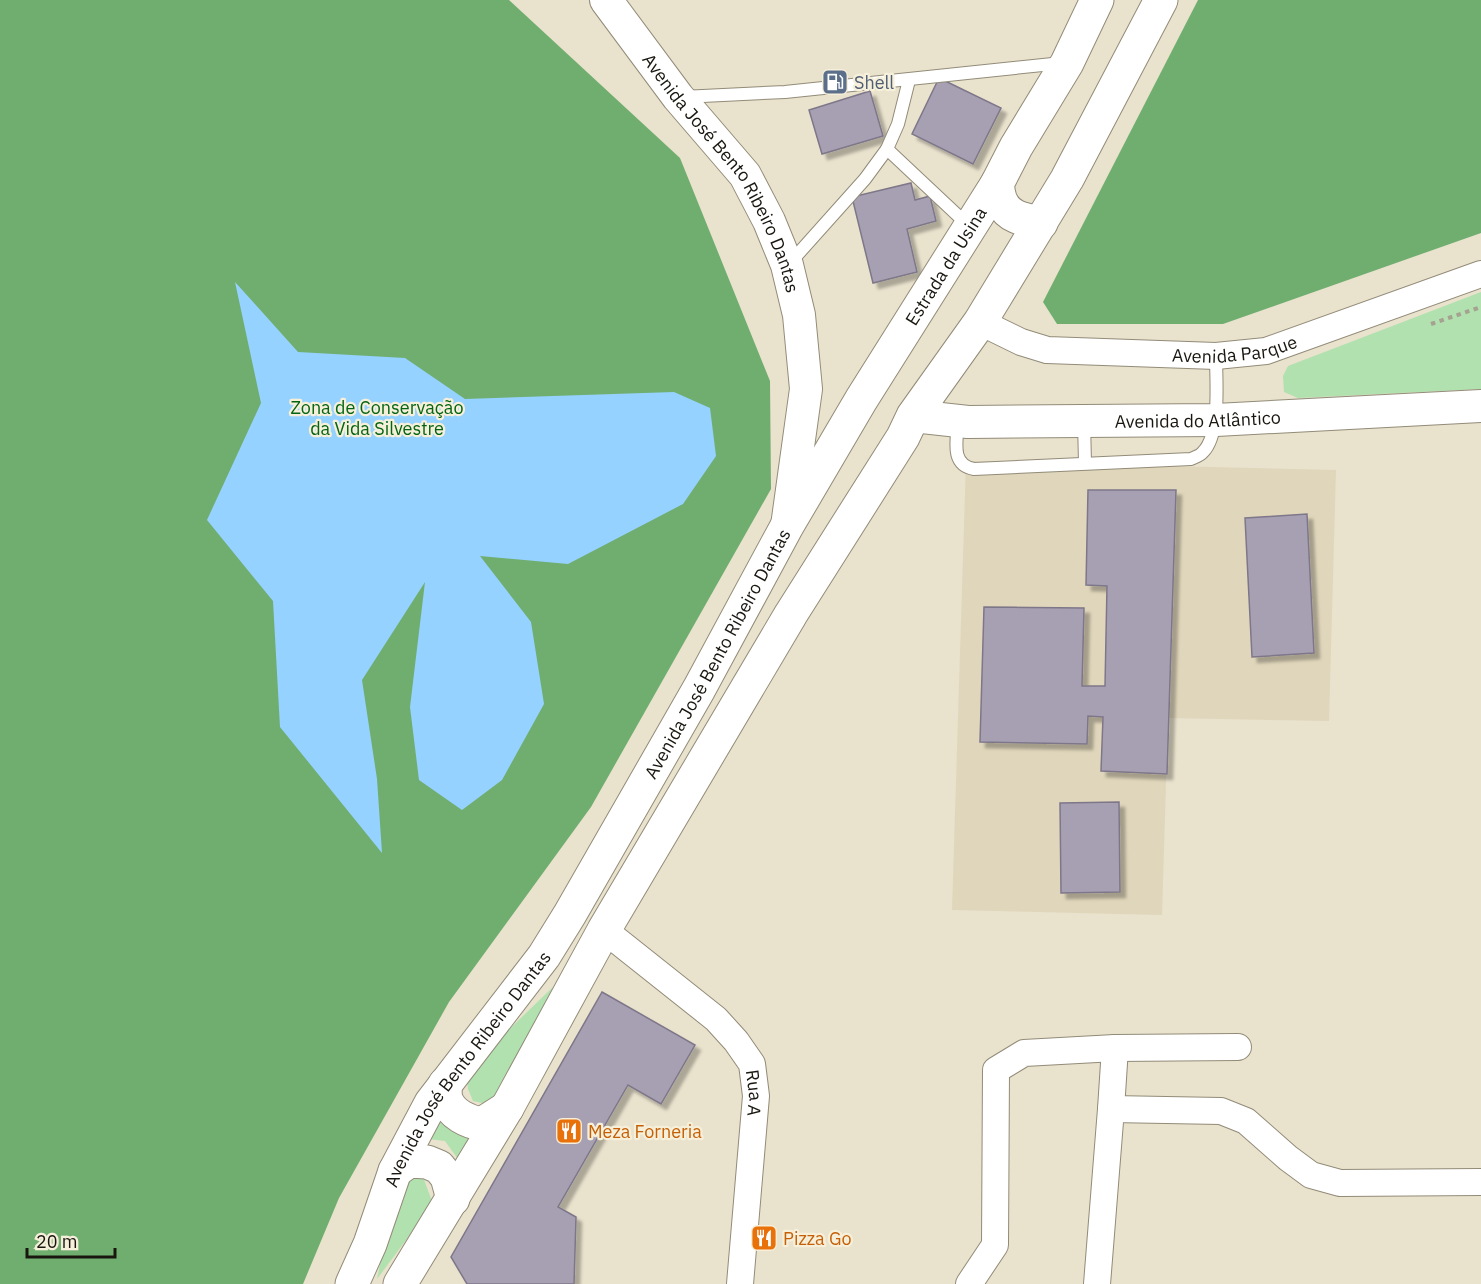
<svg xmlns="http://www.w3.org/2000/svg" width="1481" height="1284" font-family="'IBM Plex Sans',sans-serif">
<defs>
<filter id="shadow"><feDropShadow dx="5.5" dy="5.5" stdDeviation="1.5" flood-color="#0004"/></filter>
</defs>
<rect width="100%" height="100%" fill="#e9e2cd"/>
<polygon fill="#e0d6bb" points="966,461 1336,470 1329,721 1168,718 1162,915 952,910"/>
<g fill="#b0e1af">
<polygon points="1481,292 1481,389 1298,398 1284,392 1283,376 1288,366"/>
<polygon points="553,987 504,1097 487,1104 473,1101 468,1089 466,1071"/>
<polygon points="436,1112 452,1131 476,1130 458,1159 445,1141 420,1138"/>
<polygon points="423,1177 433,1204 377,1279 396,1184 411,1179"/>
</g>
<g fill="#70ae70">
<polygon points="0,0 509,0 680,158 770,381 771,489 591,807 449,1002 339,1198 303,1284 0,1284"/>
<polygon points="1198,0 1481,0 1481,233 1223,324 1057,324 1043,302"/>
</g>
<polygon fill="#96d2ff" points="235,282 298,352 405,358 465,399 674,392 710,408 716,456 683,504 568,564 480,556 531,622 544,704 502,780 462,810 419,780 410,707 425,582 362,680 377,779 382,853 280,727 273,601 207,520 261,403"/>
<g fill="#a7a0b3" stroke="#7e7789" stroke-width="1.5" filter="url(#shadow)">
<polygon points="939,78 1001,108 973,164 912,134"/>
<polygon points="870,91 883,136 822,154 809,110"/>
<polygon points="911,183 915,200 930,196 936,221 907,229 917,272 873,283 852,197"/>
<polygon points="1088,490 1176,490 1167,774 1101,771 1103,717 1088,716 1087,744 980,742 984,607 1084,608 1082,686 1105,686 1107,586 1086,585"/>
<polygon points="1307,514 1314,653 1252,657 1245,518"/>
<polygon points="1119,802 1120,892 1061,893 1060,803"/>
<polygon points="602,992 695,1045 661,1104 628,1085 558,1207 576,1217 574,1284 467,1284 451,1257"/>
</g>
<g fill="none" stroke-linecap="round" stroke-linejoin="round">
<defs>
<g id="service">
<polyline points="682,97 785,92 1062,63"/>
<polyline points="887,149 969,226"/>
<polyline points="789,264 865,179 887,149 898,124 909,80"/>
<path d="M958 422C957 440 950 465 974 469L1191 459C1195 457 1200 456 1203 452 1221 434 1216 381 1216 356"/>
<polyline points="1084,422 1085,463"/>
</g>
<g id="minor">
<path id="s1" d="M980 322 1021 342 1047 350 1216 356 1266 351 1481 274"/>
<path id="s2" d="M604 930 716 1019 736 1041 752 1064 756 1096 740 1284"/>
<polyline points="1111,1109 1115,1048"/>
<polyline points="969,1284 995,1245 996,1070 1024,1053 1115,1048 1238,1047"/>
<polyline points="1097,1284 1111,1109 1221,1111 1246,1121 1288,1158 1311,1175 1340,1183 1481,1182"/>
</g>
<g id="tertiary">
<path id="s3" d="M606 0 678 97 745 175 769 221 787 265 799 315 806 389 787 526"/>
<path id="s4" d="M913 416 968 422 1216 420 1481 406"/>
</g>
<g id="primary">
<path d="M997 184C998 190 999 198 1002 203 1009 218 1026 220 1041 223"/>
<path d="M445 1084C445 1088 445 1095 446 1099 451 1114 468 1122 482 1124L507 1108"/>
<polyline points="395,1171 409,1161 427,1162 439,1167 447,1177 453,1199"/>
<path id="s5" d="M352 1284 370 1244 395 1171 431 1103 544 956 570 914 699 689 787 526 861 400 997 184 1016 147 1067 63 1097 0"/>
<polyline points="400,1284 507,1108 604,930 791,614 903,437 913,416 980,322 1067,179 1161,0"/>
</g>
</defs>
<use href="#service" stroke="#928b78" stroke-width="14"/>
<use href="#minor" stroke="#928b78" stroke-width="28"/>
<use href="#tertiary" stroke="#928b78" stroke-width="34"/>
<use href="#primary" stroke="#928b78" stroke-width="35"/>
<polyline stroke="#a6a190" stroke-width="4" stroke-dasharray="4.5 4.5" stroke-linecap="butt" points="1431,324 1481,307"/>
<use href="#service" stroke="#fff" stroke-width="12"/>
<use href="#minor" stroke="#fff" stroke-width="26"/>
<use href="#tertiary" stroke="#fff" stroke-width="32"/>
<use href="#primary" stroke="#fff" stroke-width="33"/>
</g>
<defs>
<symbol id="fuel-square" viewBox="-11 -11 22 22"><rect x="-9" y="-9" width="18" height="18" rx="4" fill="#5c6f8a" stroke="#f6efda"/><path d="M-5.5-6h7V0h2V4h1.3V-2.5L3-4.5l.8-.8L6-3V5H2.5V1h-1V6h-7ZM-4.2-4.7v3.2H.2V-4.7Z" fill="#fff"/></symbol>
<symbol id="restaurant-square" viewBox="-11 -11 22 22"><rect x="-9" y="-9" width="18" height="18" rx="4" fill="#e8710a" stroke="#f6efda"/><path d="M-5-6h1v4h1v-4h1v4h1v-4h1v5L-1.5 .5V6h-2V.5L-5-1ZM5-6V6H3V1.5H1.5Q1.5-4 5-6Z" fill="#fff"/></symbol>
</defs>
<g fill-rule="evenodd">
<use href="#fuel-square" x="820" y="67" width="30" height="30"/>
<use href="#restaurant-square" x="554" y="1116" width="30" height="30"/>
<use href="#restaurant-square" x="749" y="1223" width="30" height="30"/>
</g>
<g text-anchor="middle" dominant-baseline="central" stroke-width="4.5" stroke-linejoin="round" paint-order="stroke">
<g font-size="18" fill="#4e5e75" stroke="#f6efda" text-anchor="start">
<text x="854" y="82">Shell</text>
</g>
<g font-size="18" fill="#18160f" stroke="#f6efda">
<text stroke="none"><textPath href="#s3" startOffset="210">Avenida José Bento Ribeiro Dantas</textPath></text>
<text stroke="none"><textPath href="#s5" startOffset="1182">Estrada da Usina</textPath></text>
<text stroke="none"><textPath href="#s1" startOffset="261">Avenida Parque</textPath></text>
<text stroke="none"><textPath href="#s4" startOffset="285">Avenida do Atlântico</textPath></text>
<text stroke="none"><textPath href="#s5" startOffset="732">Avenida José Bento Ribeiro Dantas</textPath></text>
<text stroke="none"><textPath href="#s5" startOffset="246">Avenida José Bento Ribeiro Dantas</textPath></text>
<text stroke="none"><textPath href="#s2" startOffset="230">Rua A</textPath></text>
</g>
<g font-size="18" fill="#036514" stroke="#f6efda">
<text x="377" y="407">Zona de Conservação<tspan x="377" dy="21">da Vida Silvestre</tspan></text>
</g>
<g font-size="18" fill="#c56008" stroke="#f6efda" text-anchor="start">
<text x="588" y="1131">Meza Forneria</text>
<text x="783" y="1238">Pizza Go</text>
</g>
</g>
<path d="M27 1248v9h88v-9" fill="none" stroke="#18160f" stroke-width="3"/>
<text x="36" y="1248" font-size="18" fill="#18160f" stroke="#f6efda" stroke-width="4.5" paint-order="stroke">20 m</text>
</svg>
